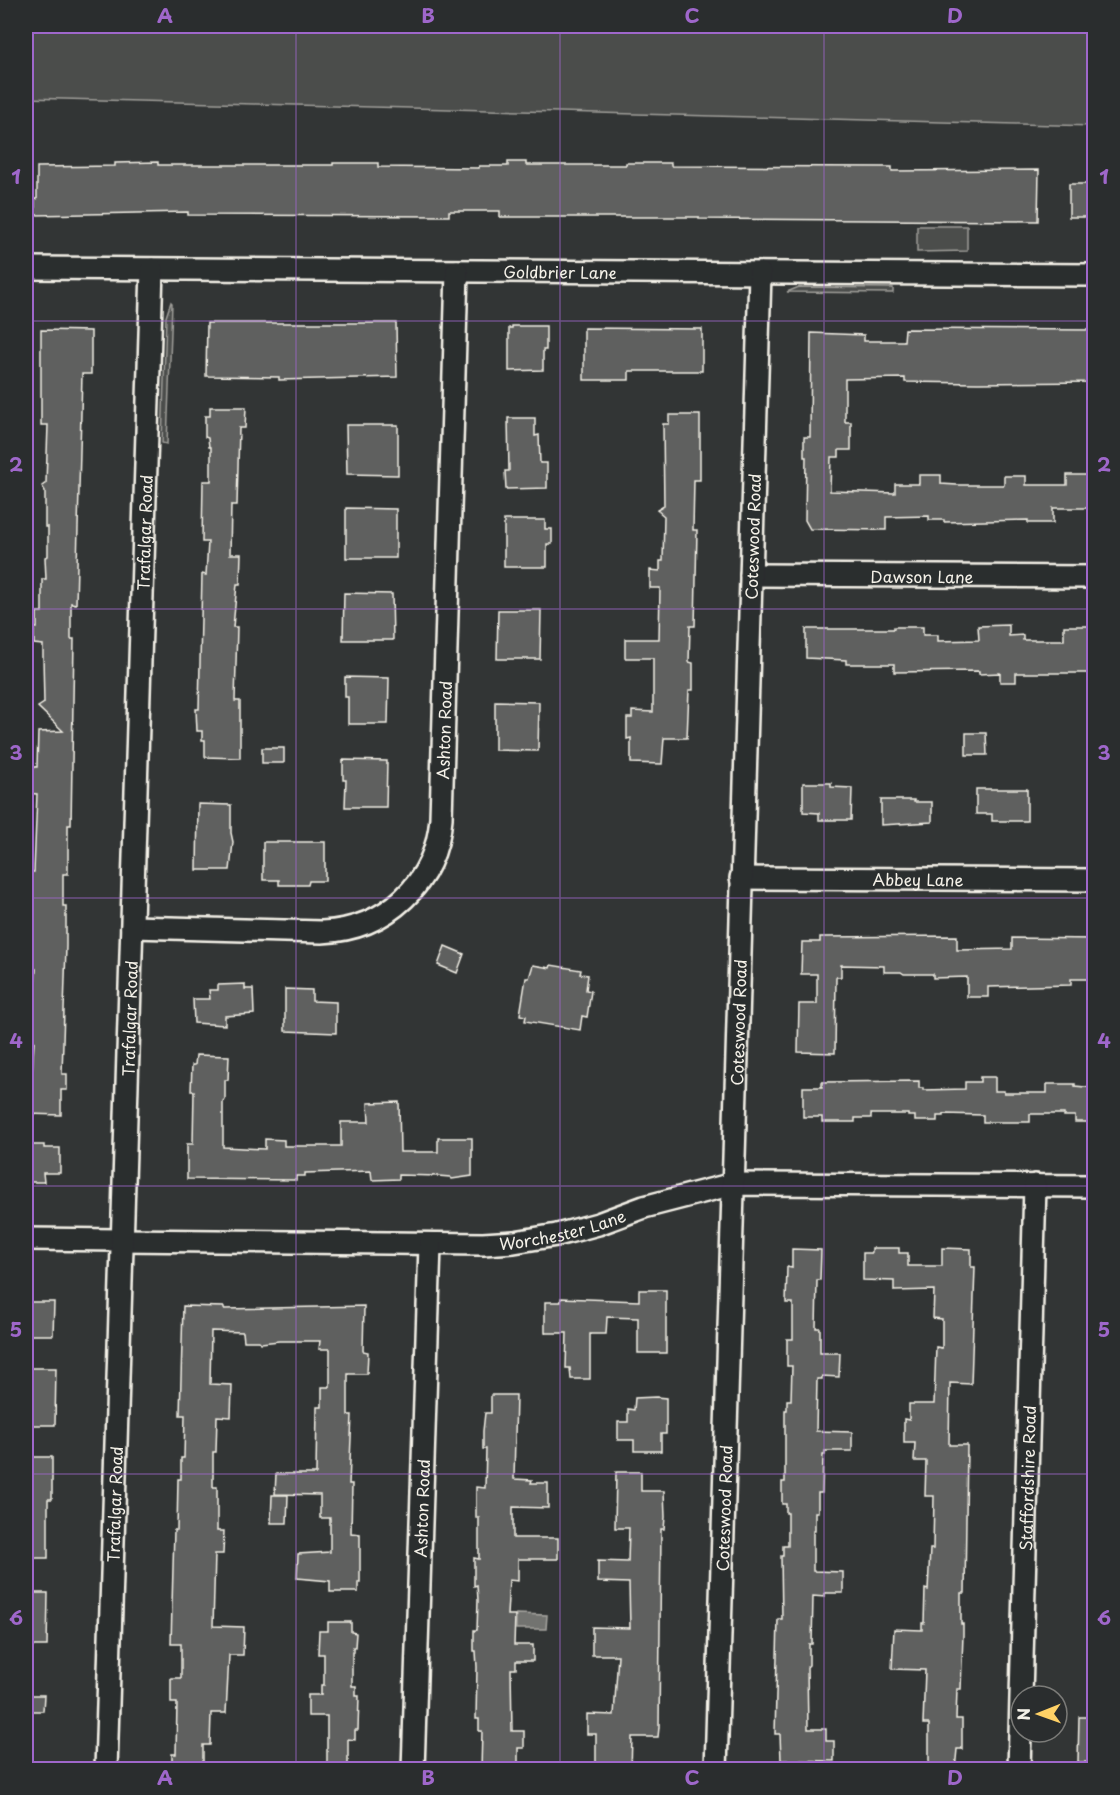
<svg xmlns="http://www.w3.org/2000/svg" width="1120" height="1795" font-family="'Playpen Sans',sans-serif">
<rect width="100%" height="100%" fill="#323535"/>
<filter id="ink" filterUnits="userSpaceOnUse"><feTurbulence type="fractalNoise" baseFrequency=".0167" numOctaves="2"/><feDisplacementMap in="SourceGraphic" scale="12" xChannelSelector="R" yChannelSelector="G"/><feConvolveMatrix kernelMatrix="1 2 1 2 8 2 1 2 1" color-interpolation-filters="sRGB"/></filter>
<g filter="url(#ink)">
<g fill="#4b4d4c" stroke="#a09f9a" stroke-width="1.5">
<polygon points="26,26 1094,26 1094,126 26,98"/>
<polygon points="917,226 967,226 967,251 917,252"/>
<polygon points="799,287 893,288 893,293 787,292"/>
<polygon points="171,302 172,303 167,444 162,443 166,317"/>
</g>
<polygon fill="#727370" stroke="#a6a5a0" stroke-width="1.5" points="516,1614 547,1615 546,1629 516,1629"/>
<g fill="#5f605f" stroke="#f4f1e8" stroke-width="1.5">
<polygon points="158,162 158,165 333,165 333,163 378,163 378,167 479,168 479,166 508,166 508,162 526,162 526,165 626,165 626,163 671,163 671,166 892,167 892,171 1039,170 1038,221 699,219 699,217 500,217 500,211 449,211 449,216 188,215 188,212 35,215 35,199 37,199 37,167 115,166 115,163"/>
<polygon points="1069,184 1095,184 1095,213 1091,213 1091,217 1069,217"/>
<polygon points="207,323 396,323 397,377 279,380 279,377 206,376"/>
<polygon points="512,326 546,326 546,350 543,350 543,370 509,371 509,328 512,328"/>
<polygon points="584,328 702,329 702,371 629,371 629,380 584,380"/>
<polygon points="905,329 1095,330 1095,382 978,383 905,382 905,378 845,379 845,422 851,422 851,450 839,450 839,457 831,457 830,491 895,493 895,484 919,484 919,475 941,475 941,484 957,485 1004,485 1004,476 1026,476 1026,485 1067,485 1067,475 1095,475 1095,508 1053,508 1053,523 1028,523 1028,520 944,522 944,520 929,520 929,516 886,517 886,530 810,529 805,520 806,457 804,457 804,437 810,437 811,333 864,335 864,341 904,341"/>
<polygon points="41,330 91,331 91,374 82,374 76,604 71,603 71,639 74,639 71,825 68,825 68,874 63,874 63,906 66,906 66,946 62,1074 67,1074 67,1090 61,1090 61,1115 28,1114 29,1092 31,1092 34,1041 29,1041 30,1018 33,1018 36,969 31,969 31,939 26,939 26,905 30,905 30,872 34,872 37,794 26,793 26,767 37,767 38,732 63,731 38,707 44,703 43,656 43,645 34,644 34,628 37,628 37,612 42,612 42,579 46,579 45,557 48,556 48,527 45,527 45,491 42,486 46,483 48,425 41,425"/>
<polygon points="210,407 246,407 245,428 239,428 237,505 231,505 230,554 241,554 240,584 237,584 233,627 237,627 235,701 240,701 240,758 205,757 205,740 202,740 202,731 197,731 196,709 199,709 202,574 206,575 208,542 202,542 203,481 211,481 211,447 209,447 208,438 205,437 205,416 210,416"/>
<polygon points="669,415 700,415 700,480 694,480 693,530 697,530 695,626 690,626 689,662 693,663 693,690 689,690 687,738 664,738 662,764 631,763 631,738 627,739 627,718 632,718 632,711 653,712 653,658 625,658 625,639 659,639 660,588 650,588 650,570 660,571 660,561 663,561 664,516 657,510 664,506 663,424 669,424"/>
<polygon points="508,418 535,418 535,436 539,435 540,463 547,463 547,488 506,489 505,471 509,471"/>
<polygon points="346,425 398,425 398,475 347,474"/>
<polygon points="346,508 396,509 396,558 346,558"/>
<polygon points="504,520 545,520 545,529 552,529 552,544 547,544 547,567 504,567"/>
<polygon points="344,593 392,594 393,640 343,640"/>
<polygon points="498,610 541,610 540,659 497,659"/>
<polygon points="1009,625 1009,636 1023,635 1023,640 1064,640 1064,626 1094,626 1095,673 1016,673 1016,682 1000,682 1000,673 979,674 979,671 894,672 894,664 846,664 846,660 806,658 806,629 894,629 894,627 923,627 923,635 938,635 938,641 979,640 978,626"/>
<polygon points="345,677 389,678 388,724 348,724 348,697 345,697"/>
<polygon points="495,701 539,702 538,751 495,750"/>
<polygon points="966,733 986,733 987,755 966,755"/>
<rect x="262" y="748" width="22" height="15"/>
<polygon points="343,760 387,761 386,807 345,807 346,780 343,780"/>
<polygon points="803,783 831,783 831,787 852,788 851,820 819,820 819,813 803,812"/>
<polygon points="976,789 1027,789 1027,821 992,821 992,814 976,814"/>
<polygon points="881,800 914,800 914,802 932,802 932,822 881,825"/>
<polygon points="198,804 231,805 231,833 233,842 230,870 197,870"/>
<polygon points="263,842 325,842 325,881 309,881 308,885 279,885 279,880 263,880"/>
<polygon points="957,936 957,950 1012,949 1012,938 1095,939 1095,979 1071,979 1071,985 988,987 988,997 967,997 967,977 933,978 933,974 904,974 901,972 884,972 884,966 841,965 841,977 836,977 835,1053 798,1052 799,1004 817,1004 817,974 801,974 802,942 820,942 820,937"/>
<polygon points="445,946 464,954 457,973 438,965"/>
<polygon points="533,965 550,968 551,965 581,970 580,974 588,975 586,990 591,991 587,1017 582,1016 580,1030 525,1021 526,1016 520,1015 526,978 529,978"/>
<polygon points="245,984 245,989 253,989 254,1014 225,1016 225,1025 194,1023 193,999 210,999 209,990 218,990 218,985"/>
<polygon points="285,989 312,990 312,1001 336,1002 336,1033 285,1031"/>
<polygon points="196,1055 229,1056 228,1080 225,1080 225,1100 223,1102 223,1147 265,1149 265,1139 284,1140 284,1146 341,1146 341,1122 369,1122 368,1103 399,1102 400,1152 438,1152 438,1138 472,1138 472,1176 452,1179 450,1177 438,1176 399,1175 399,1179 372,1180 371,1171 305,1173 305,1176 296,1176 296,1180 187,1179 187,1144 193,1144 194,1091 191,1091 192,1065 195,1065"/>
<polygon points="980,1077 995,1077 995,1091 1004,1091 1004,1093 1047,1093 1047,1084 1075,1084 1075,1086 1095,1088 1095,1122 1075,1122 1075,1116 1064,1116 1064,1114 1030,1114 1030,1122 983,1122 983,1115 944,1114 944,1116 937,1116 937,1121 915,1121 915,1116 908,1116 908,1114 871,1114 871,1118 855,1118 855,1122 822,1122 822,1117 803,1117 803,1087 822,1087 822,1082 919,1081 919,1088 923,1088 923,1090 965,1089 965,1082 980,1082"/>
<polygon points="26,1145 44,1145 44,1148 60,1148 60,1173 43,1173 44,1182 26,1182"/>
<polygon points="872,1248 899,1248 899,1253 908,1253 908,1266 942,1266 942,1248 971,1249 971,1267 975,1267 971,1384 950,1383 949,1445 967,1445 965,1593 961,1593 961,1624 963,1624 963,1635 961,1689 957,1689 956,1719 962,1719 962,1749 957,1749 955,1770 929,1770 929,1724 923,1724 925,1670 892,1669 894,1629 922,1630 922,1623 924,1623 925,1589 928,1590 930,1549 933,1549 934,1496 925,1496 926,1461 914,1461 915,1443 904,1443 904,1419 909,1420 909,1404 934,1404 936,1347 942,1348 942,1319 933,1318 934,1290 894,1291 894,1281 863,1280 863,1253 872,1253"/>
<polygon points="792,1249 821,1250 820,1280 817,1280 816,1328 820,1328 820,1353 840,1353 839,1377 822,1376 822,1379 817,1379 816,1431 852,1432 852,1451 825,1451 825,1455 823,1455 822,1493 818,1493 818,1512 815,1512 815,1531 813,1531 813,1571 843,1572 843,1593 825,1593 825,1597 813,1596 812,1644 809,1644 809,1665 807,1667 808,1729 826,1729 826,1741 834,1741 834,1761 781,1760 780,1734 775,1734 778,1619 782,1619 781,1556 783,1556 783,1546 788,1546 788,1513 786,1513 786,1504 782,1504 782,1482 785,1482 785,1410 787,1410 787,1400 791,1400 792,1366 787,1366 787,1339 793,1339 793,1303 786,1303 787,1267 792,1268"/>
<polygon points="639,1290 666,1290 666,1353 638,1353 638,1318 607,1317 606,1334 590,1334 590,1379 571,1379 570,1368 566,1368 567,1333 545,1333 545,1302 561,1302 561,1298 639,1301"/>
<polygon points="26,1302 54,1302 53,1335 30,1335 30,1331 26,1331"/>
<polygon points="183,1306 224,1307 224,1309 364,1306 363,1351 368,1352 367,1374 348,1374 348,1415 352,1415 349,1484 352,1484 351,1533 360,1534 360,1582 358,1582 358,1592 330,1592 330,1581 297,1578 298,1554 330,1552 330,1518 320,1518 320,1495 275,1494 276,1474 316,1474 317,1407 322,1407 322,1387 330,1387 330,1349 319,1349 320,1341 279,1341 261,1343 259,1341 244,1341 243,1332 211,1331 210,1384 232,1385 231,1417 217,1416 216,1452 213,1452 213,1487 217,1487 217,1531 224,1531 223,1554 215,1554 213,1626 244,1627 243,1655 229,1655 226,1713 211,1713 210,1745 203,1745 203,1770 172,1770 172,1754 176,1754 177,1703 171,1703 171,1678 181,1678 181,1644 171,1644 174,1530 177,1530 178,1479 181,1479 181,1458 184,1458 185,1415 180,1415"/>
<polygon points="26,1368 56,1368 55,1425 26,1425"/>
<polygon points="491,1395 516,1395 514,1479 532,1480 531,1483 548,1483 548,1508 513,1507 513,1538 558,1538 558,1559 518,1559 518,1581 509,1580 507,1615 515,1615 514,1645 533,1645 533,1661 516,1661 516,1669 511,1669 512,1731 524,1731 524,1748 518,1748 518,1770 481,1770 482,1731 479,1731 479,1719 476,1719 477,1667 476,1651 474,1651 474,1630 477,1630 478,1600 477,1585 474,1586 474,1558 479,1559 479,1518 476,1518 476,1487 485,1488 486,1449 483,1449 483,1431 485,1413 491,1413"/>
<polygon points="656,1397 666,1398 666,1434 661,1434 661,1451 634,1451 634,1440 618,1440 618,1422 628,1422 628,1409 634,1410 635,1398"/>
<polygon points="26,1457 52,1457 52,1499 48,1499 48,1558 26,1558"/>
<polygon points="616,1472 641,1472 641,1491 664,1491 665,1517 664,1529 661,1529 659,1727 658,1737 632,1737 631,1770 596,1770 596,1734 587,1734 587,1714 614,1715 618,1655 592,1655 592,1627 630,1628 629,1583 598,1582 598,1561 628,1562 629,1528 615,1528"/>
<polygon points="272,1495 288,1495 287,1523 271,1523"/>
<polygon points="26,1593 48,1593 47,1646 26,1646"/>
<polygon points="328,1622 351,1622 351,1632 356,1633 355,1647 353,1647 353,1652 352,1652 352,1686 356,1686 356,1696 359,1696 358,1730 355,1730 355,1740 348,1739 348,1770 327,1770 327,1716 308,1716 308,1695 321,1695 321,1685 324,1685 324,1654 318,1654 319,1631 328,1631"/>
<polygon points="26,1695 44,1695 43,1711 26,1711"/>
<polygon points="1079,1717 1095,1717 1095,1762 1078,1762"/>
</g>
<g fill="none" stroke-linecap="round" stroke-linejoin="round">
<defs>
<g id="minor">
<path id="s1" d="M26 268 1094 275"/>
<path id="s2" d="M751 575 1094 577"/>
<path id="s3" d="M741 878 1094 880"/>
<path id="s4" d="M132 927 322 932C387 929 436 883 441 818L457 271"/>
<path id="s5" d="M26 1239 483 1244 514 1242 557 1235 598 1224 644 1207 733 1184 1094 1186"/>
<path id="s6" d="M106 1770 152 269"/>
<path id="s7" d="M413 1770 430 1245"/>
<path id="s8" d="M716 1770 760 273"/>
<path id="s9" d="M1019 1770 1035 1185"/>
</g>
</defs>
<use href="#minor" stroke="#f4f1e8" stroke-width="26"/>
<use href="#minor" stroke="#2a2d2e" stroke-width="21"/>
</g>
</g>
<path fill="none" stroke="#9f67cb" stroke-width="1.5" stroke-opacity="0.55" d="M296 26V1770M560 26V1770M824 26V1770M26 321H1094M26 609H1094M26 898H1094M26 1186H1094M26 1474H1094"/>
<g text-anchor="middle" dominant-baseline="central" stroke-width="6" stroke-linejoin="round" paint-order="stroke">
<g font-size="16" fill="#f4f1e8" stroke="#2a2d2e">
<text stroke="none"><textPath href="#s1" startOffset="534">Goldbrier Lane</textPath></text>
<text stroke="none"><textPath href="#s6" startOffset="1238">Trafalgar Road</textPath></text>
<text stroke="none"><textPath href="#s8" startOffset="1234">Coteswood Road</textPath></text>
<text stroke="none"><textPath href="#s2" startOffset="171">Dawson Lane</textPath></text>
<text stroke="none"><textPath href="#s4" startOffset="459">Ashton Road</textPath></text>
<text stroke="none"><textPath href="#s3" startOffset="177">Abbey Lane</textPath></text>
<text stroke="none"><textPath href="#s6" startOffset="752">Trafalgar Road</textPath></text>
<text stroke="none"><textPath href="#s8" startOffset="748">Coteswood Road</textPath></text>
<text stroke="none"><textPath href="#s5" startOffset="538">Worchester Lane</textPath></text>
<text stroke="none"><textPath href="#s9" startOffset="292">Staffordshire Road</textPath></text>
<text stroke="none"><textPath href="#s6" startOffset="266">Trafalgar Road</textPath></text>
<text stroke="none"><textPath href="#s7" startOffset="262">Ashton Road</textPath></text>
<text stroke="none"><textPath href="#s8" startOffset="262">Coteswood Road</textPath></text>
</g>
</g>
<rect width="1120" height="1795" fill="none" stroke="#2a2d2e" stroke-width="66"/>
<g transform="translate(1039 1714) rotate(269)"><circle r="28" fill="#2a2d2e" stroke="#7b7b78" stroke-width="1.5"/>
<path d="M0-4.5L10 22L0 15L-10 22Z" fill="#ffd166"/>
<text y="-9" font-size="16" font-weight="bold" text-anchor="middle" fill="#f4f1e8">N</text>
</g>
<rect x="33" y="33" width="1054" height="1729" fill="none" stroke="#9f67cb" stroke-width="2"/>
<g font-size="20" text-anchor="middle" font-weight="bold" fill="#9f67cb">
<text x="165" y="23">A</text>
<text x="428" y="23">B</text>
<text x="692" y="23">C</text>
<text x="955" y="23">D</text>
<text x="16" y="184">1</text>
<text x="1104" y="184">1</text>
<text x="16" y="472">2</text>
<text x="1104" y="472">2</text>
<text x="16" y="760">3</text>
<text x="1104" y="760">3</text>
<text x="16" y="1048">4</text>
<text x="1104" y="1048">4</text>
<text x="16" y="1337">5</text>
<text x="1104" y="1337">5</text>
<text x="16" y="1625">6</text>
<text x="1104" y="1625">6</text>
<text x="165" y="1785">A</text>
<text x="428" y="1785">B</text>
<text x="692" y="1785">C</text>
<text x="955" y="1785">D</text>
</g>
</svg>
